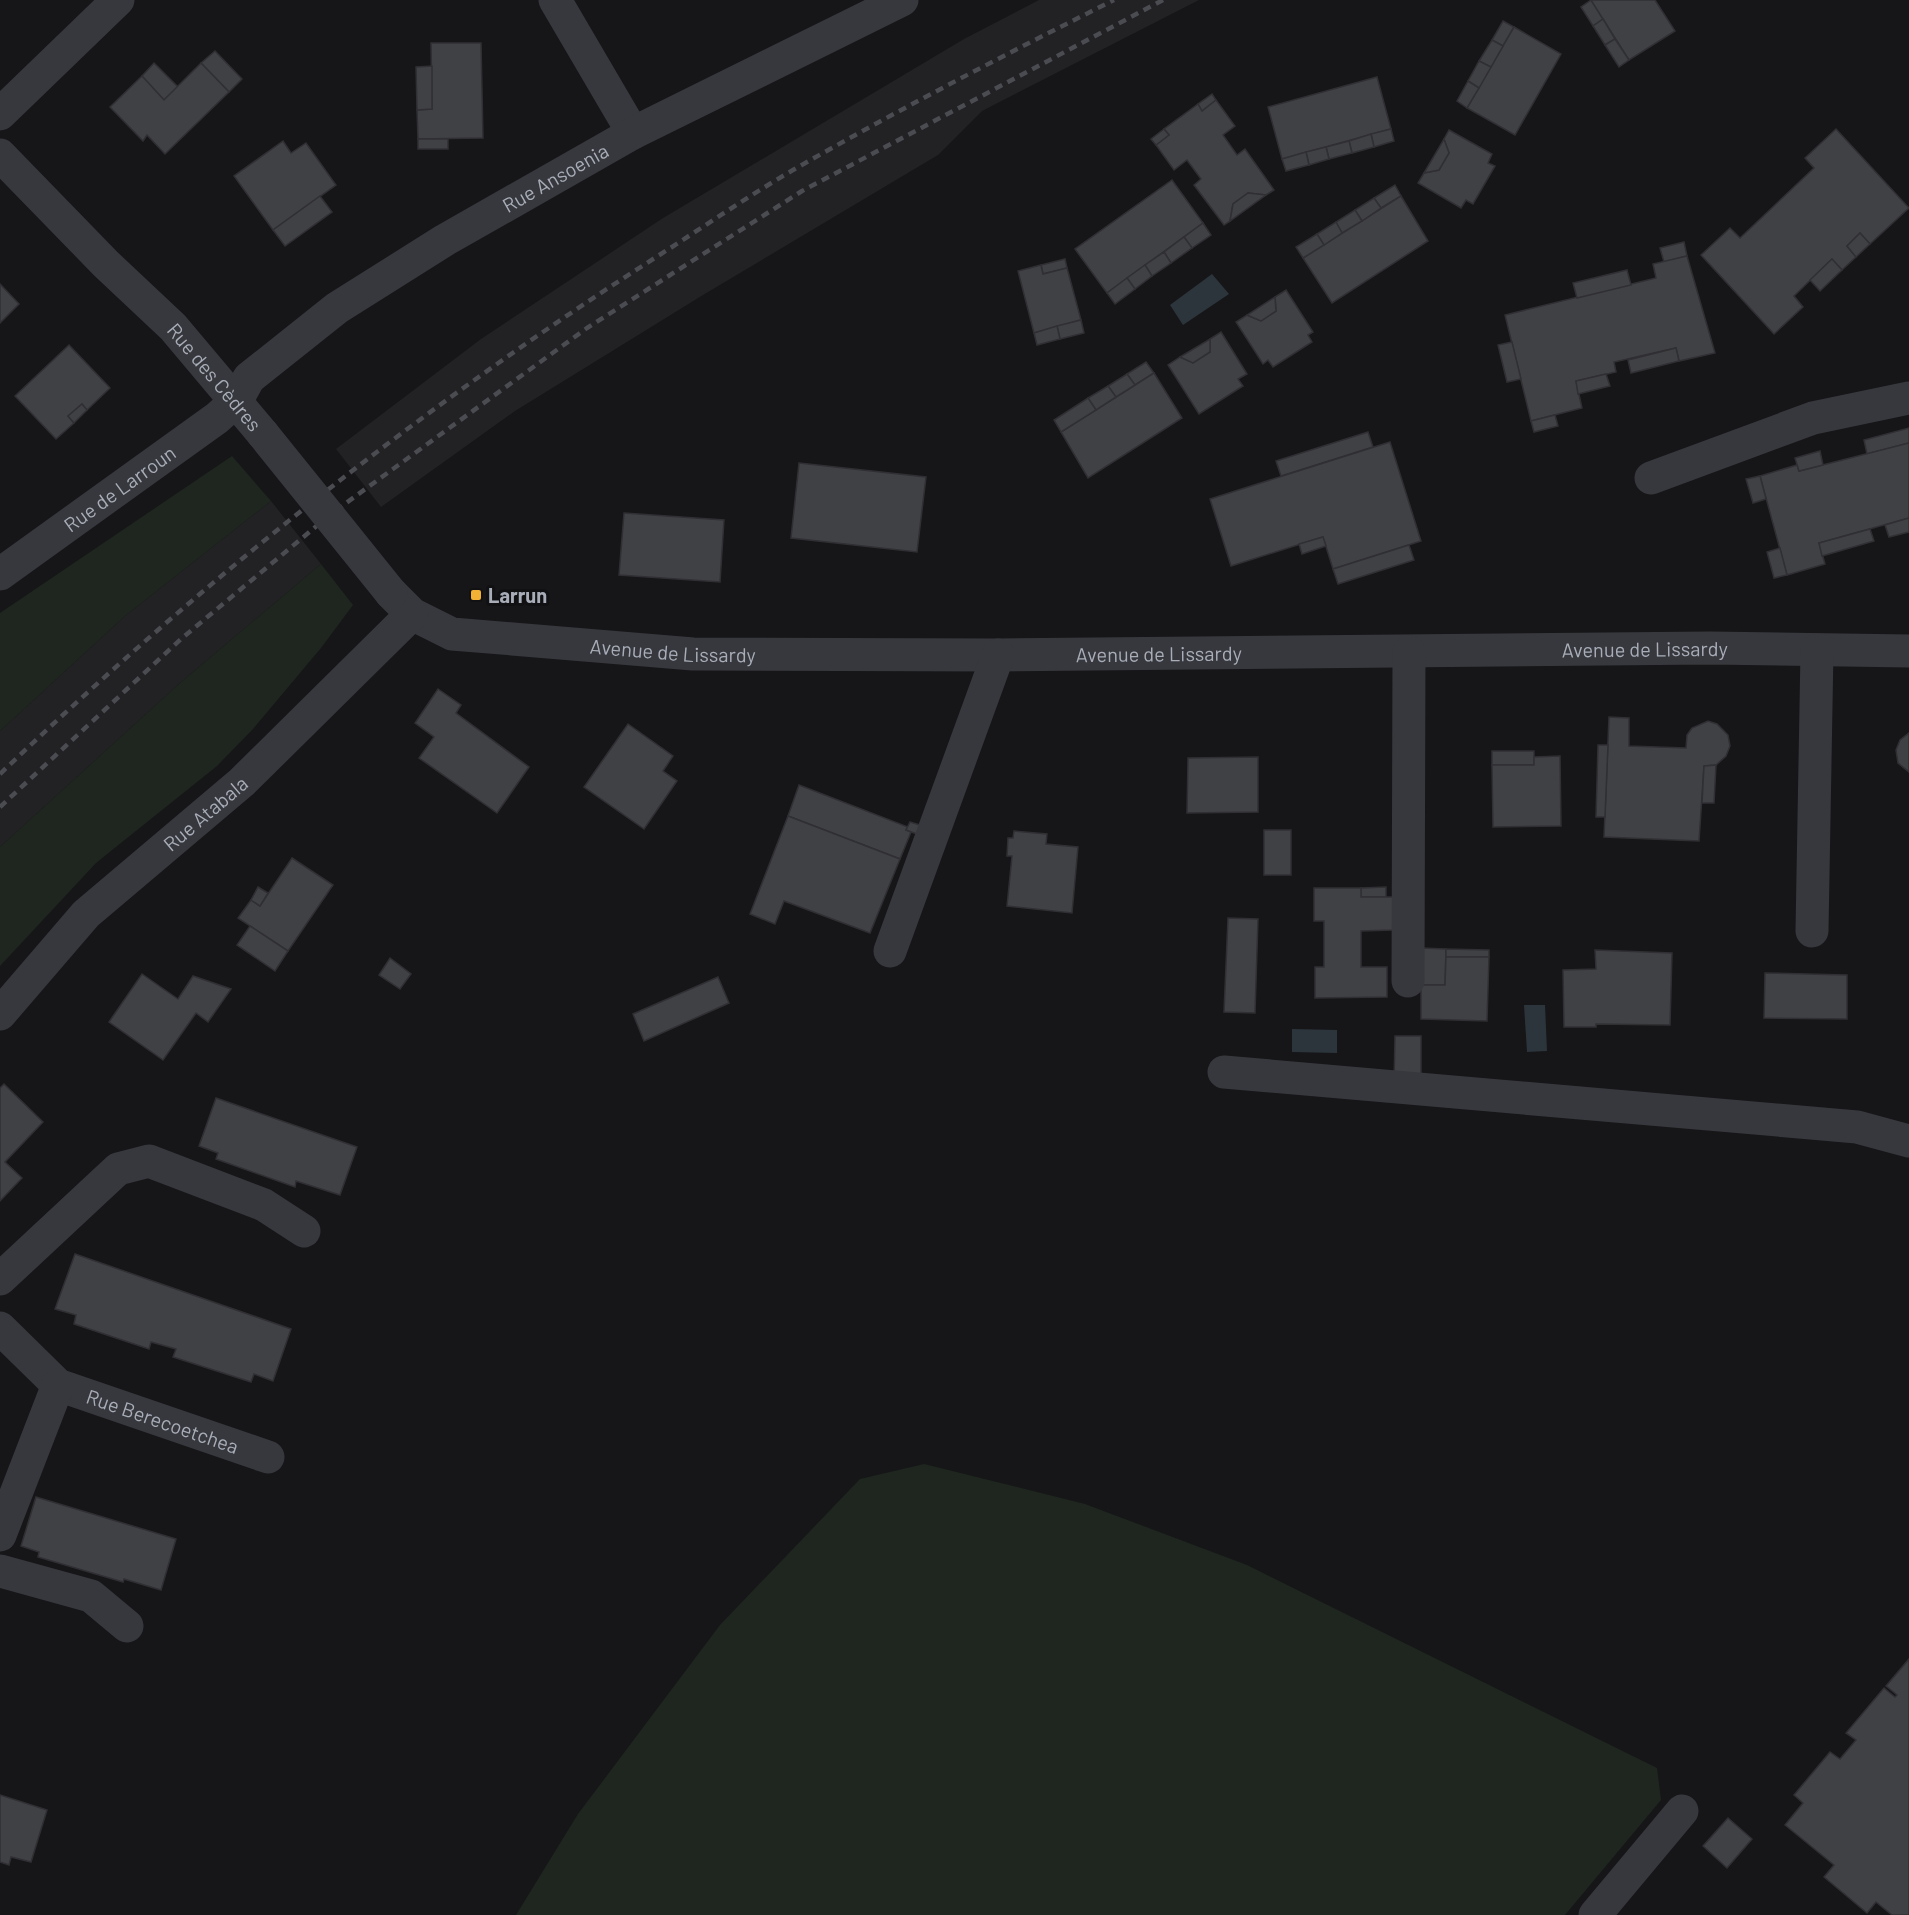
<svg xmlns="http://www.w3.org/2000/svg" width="1909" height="1915" font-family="Barlow,sans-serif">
<rect width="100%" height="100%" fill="#161618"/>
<g fill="#222225">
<polygon points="1039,0 1199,0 982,111 938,155 703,295 515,411 381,507 336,449 481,339 663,218 964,39"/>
<polygon points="271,501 321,564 180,683 0,847 0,731 125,616"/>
</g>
<g fill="#1e261f">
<polygon points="232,456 271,501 125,616 0,731 0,613"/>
<polygon points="321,564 353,605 321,648 253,729 217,766 96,863 0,966 0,847 180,683"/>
<polygon points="924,1464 1085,1504 1247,1565 1657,1768 1661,1800 1565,1915 516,1915 578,1814 720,1625 860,1479"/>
</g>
<g fill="#2c353c">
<polygon points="1212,274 1229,294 1183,325 1170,305"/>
<polygon points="1524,1005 1545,1005 1547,1051 1527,1052"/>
<polygon points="1292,1029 1337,1030 1337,1053 1292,1052"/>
</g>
<g fill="#404145" stroke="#303034" stroke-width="1.5">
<polygon points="1591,0 1603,19 1593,26 1581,7"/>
<polygon points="1591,0 1655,0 1675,31 1629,60"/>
<polygon points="1603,19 1615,39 1605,45 1593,26"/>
<polygon points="1503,21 1514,27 1503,46 1492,40"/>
<polygon points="1514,27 1561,54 1515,135 1467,108"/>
<polygon points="1615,39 1629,60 1619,67 1605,45"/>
<polygon points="1492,40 1503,46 1491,67 1479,61"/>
<polygon points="431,43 481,43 483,138 418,139 417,110 432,109"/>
<polygon points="215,51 242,79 229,92 201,63"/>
<polygon points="1479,61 1491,67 1479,88 1468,81"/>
<polygon points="154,63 178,87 164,100 142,76"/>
<polygon points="201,63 229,92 165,154 147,135 143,141 110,107 142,76 164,100"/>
<polygon points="432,66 432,109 417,110 416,67"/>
<polygon points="1377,77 1391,129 1282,159 1268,107"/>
<polygon points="1468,81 1479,88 1467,108 1457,101"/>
<polygon points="1212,94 1216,100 1202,111 1198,104"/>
<polygon points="1216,100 1235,126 1223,135 1237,155 1245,149 1274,190 1266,195 1248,193 1233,204 1230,221 1224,225 1194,185 1201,179 1187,160 1174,170 1156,145 1169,135 1164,129 1198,104 1202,111"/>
<polygon points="1164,129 1169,135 1156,145 1151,139"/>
<polygon points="1391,129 1394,141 1374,147 1371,134"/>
<polygon points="1836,129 1909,208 1870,244 1860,233 1847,246 1856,257 1842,270 1832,259 1794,296 1803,307 1774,334 1701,255 1730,228 1740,238 1814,168 1805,158"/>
<polygon points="1449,130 1492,154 1488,163 1495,166 1473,204 1466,200 1461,208 1418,183 1424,173 1439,170 1449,153 1444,139"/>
<polygon points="1371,134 1374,147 1352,153 1349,141"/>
<rect x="418" y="139" width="30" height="10"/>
<polygon points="1444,139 1449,153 1439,170 1424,173"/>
<polygon points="283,141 291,153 306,143 336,185 273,230 234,176"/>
<polygon points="1349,141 1352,153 1329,159 1326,147"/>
<polygon points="1326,147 1329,159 1309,165 1306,152"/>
<polygon points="1306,152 1309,165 1286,171 1282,159"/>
<polygon points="1172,180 1203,223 1107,293 1075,249"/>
<polygon points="1395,185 1401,196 1381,208 1374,198"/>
<polygon points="1248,193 1266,195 1230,221 1233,204"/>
<polygon points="320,196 332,212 285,246 273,230"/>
<polygon points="1401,196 1428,241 1332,303 1303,258"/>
<polygon points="1374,198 1381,208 1362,221 1355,210"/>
<polygon points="1355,210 1362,221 1342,233 1336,222"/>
<polygon points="1336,222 1342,233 1324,245 1317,234"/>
<polygon points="1203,223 1211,235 1192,248 1184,237"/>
<polygon points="1860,233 1870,244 1856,257 1847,246"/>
<polygon points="1317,234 1324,245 1303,258 1296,247"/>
<polygon points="1184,237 1192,248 1171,263 1164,252"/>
<polygon points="1684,242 1687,256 1664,262 1660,248"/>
<polygon points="1164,252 1171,263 1152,276 1145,265"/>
<polygon points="1687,256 1715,353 1679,361 1676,348 1614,362 1616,372 1576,381 1582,408 1531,421 1505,315 1656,278 1653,264"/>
<polygon points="1065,259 1067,268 1043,274 1041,265"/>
<polygon points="1832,259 1842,270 1820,291 1810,280"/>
<polygon points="1041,265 1043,274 1067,268 1081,320 1034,333 1018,271"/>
<polygon points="1145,265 1152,276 1135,289 1127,278"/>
<polygon points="1627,270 1631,285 1577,298 1573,283"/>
<polygon points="1127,278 1135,289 1115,304 1107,293"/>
<polygon points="0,284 19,304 0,323"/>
<polygon points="1286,290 1313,332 1308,335 1312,342 1273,367 1268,360 1263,364 1236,322 1247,315 1261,321 1276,311 1275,297"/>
<polygon points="1275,297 1276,311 1261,321 1247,315"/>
<polygon points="1081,320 1084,333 1060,339 1057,326"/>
<polygon points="1057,326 1060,339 1037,345 1034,333"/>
<polygon points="1221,332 1247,374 1238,379 1243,386 1199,414 1168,365 1180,357 1193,363 1210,352 1210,339"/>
<polygon points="1210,339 1210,352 1193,363 1180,357"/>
<polygon points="1512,342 1521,379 1507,382 1498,345"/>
<polygon points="69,345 110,388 87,410 82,404 68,416 74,423 56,439 15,396"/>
<polygon points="1676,348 1679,361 1631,373 1628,360"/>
<polygon points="1146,362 1154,373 1135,385 1127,374"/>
<polygon points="1154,373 1182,418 1088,478 1061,432"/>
<polygon points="1127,374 1135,385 1116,397 1108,386"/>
<polygon points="1606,374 1610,386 1578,394 1576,381"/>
<polygon points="1108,386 1116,397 1096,410 1088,398"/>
<polygon points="1088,398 1096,410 1061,432 1054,420"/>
<polygon points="82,404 87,410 74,423 68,416"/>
<polygon points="1555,415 1558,426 1534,432 1531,421"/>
<polygon points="1909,428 1909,443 1867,454 1864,440"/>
<polygon points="1368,432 1373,447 1281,476 1276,461"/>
<polygon points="1390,442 1421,541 1333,569 1323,537 1231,566 1210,499"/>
<polygon points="1909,443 1909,518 1819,543 1825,564 1787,575 1760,476 1797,465 1799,471"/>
<polygon points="1820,451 1823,465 1799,471 1795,458"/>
<polygon points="799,463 926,477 917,552 791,538"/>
<polygon points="1760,476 1766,499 1753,503 1746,479"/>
<polygon points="624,513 724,520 720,582 619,575"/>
<polygon points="1909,518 1909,532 1889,537 1885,525"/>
<polygon points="1870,529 1874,541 1822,556 1819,543"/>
<polygon points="1323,537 1326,546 1302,554 1299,544"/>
<polygon points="1409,545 1414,560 1338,584 1333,569"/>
<polygon points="1780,548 1787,575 1774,578 1767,552"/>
<polygon points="438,689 461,705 456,713 529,767 497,813 419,758 434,737 415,723"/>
<polygon points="1609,717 1629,718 1629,746 1686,748 1687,735 1692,728 1708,721 1717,724 1728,735 1730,746 1726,756 1716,765 1704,766 1699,841 1604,837"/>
<polygon points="628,724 673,756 663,771 677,781 644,829 584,787"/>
<polygon points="1909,733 1909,772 1898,763 1896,750 1900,740"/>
<polygon points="1598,745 1608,745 1605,817 1596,817"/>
<rect x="1492" y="751" width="42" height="14"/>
<polygon points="1560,756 1561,826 1493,827 1492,765 1534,765 1534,757"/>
<polygon points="1258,757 1258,812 1187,813 1188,758"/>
<polygon points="1716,765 1714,803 1702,803 1704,766"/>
<polygon points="799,785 908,827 906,830 911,832 900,859 788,816"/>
<polygon points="788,816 900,859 870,933 784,901 775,924 750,914"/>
<polygon points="910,822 920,825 917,834 906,830"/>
<rect x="1264" y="830" width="27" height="45"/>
<polygon points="1014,831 1047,834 1046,844 1078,847 1072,913 1007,906 1012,856 1007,856 1008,838 1013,838"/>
<polygon points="292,858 333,885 288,951 238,918 251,900 260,906"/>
<polygon points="258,887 268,893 260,906 251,900"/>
<polygon points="1386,887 1386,897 1361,897 1361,888"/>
<polygon points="1314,888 1361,888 1361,897 1393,897 1393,930 1361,931 1361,967 1387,967 1387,997 1315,998 1315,967 1324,967 1324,921 1314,921"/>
<polygon points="1228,918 1258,919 1255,1013 1224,1012"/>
<polygon points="250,926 288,951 275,971 237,945"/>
<polygon points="1421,948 1446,949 1445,985 1421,985"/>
<polygon points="1446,949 1489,950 1489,957 1446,957"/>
<polygon points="1595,950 1672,953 1670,1025 1596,1024 1596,1027 1564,1027 1563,970 1596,969"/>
<polygon points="1446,957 1489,957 1487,1021 1421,1019 1421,985 1445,985"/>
<polygon points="390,958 411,974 400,989 379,975"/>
<polygon points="1765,973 1847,975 1847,1019 1764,1018"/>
<polygon points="142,974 178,999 193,976 231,989 208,1022 196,1013 163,1060 109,1022"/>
<polygon points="718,977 729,1003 644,1041 633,1014"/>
<polygon points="1395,1036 1421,1036 1421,1087 1394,1082"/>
<polygon points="4,1084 43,1122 5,1162 22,1178 0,1201 0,1088"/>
<polygon points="216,1098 357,1147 340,1195 296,1181 295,1187 216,1159 218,1153 199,1146"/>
<polygon points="75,1254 291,1329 273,1381 254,1374 251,1382 173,1357 176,1349 151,1342 149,1349 74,1324 76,1315 55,1309"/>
<polygon points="36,1497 176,1539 161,1590 124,1579 123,1582 38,1557 39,1552 21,1546"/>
<polygon points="1909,1659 1909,1915 1892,1915 1876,1902 1867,1913 1824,1877 1834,1865 1785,1825 1803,1803 1794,1795 1830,1752 1840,1759 1856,1740 1846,1733 1884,1688 1895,1697 1897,1695 1886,1686"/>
<polygon points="0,1795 47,1810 31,1862 11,1857 9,1865 0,1862"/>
<polygon points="1728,1818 1752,1839 1727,1868 1703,1846"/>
</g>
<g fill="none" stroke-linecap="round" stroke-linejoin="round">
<g stroke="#37383d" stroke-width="33">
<polyline points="555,0 633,133"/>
<polyline points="0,114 118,0"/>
<path id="s1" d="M0 155 106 264 173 327 263 434"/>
<polyline points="1651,478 1813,418 1909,398"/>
<path id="s2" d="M0 574 217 418 237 400 249 378 337 308 445 240 633 133 902 0"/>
<path id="s3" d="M391 593 412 614 452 634 693 654 998 655 1710 648 1909 651"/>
<polyline points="1812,931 1817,650"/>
<polyline points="890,951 998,655"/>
<polyline points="1408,981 1409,652"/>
<path id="s4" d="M0 1014 86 914 242 782 412 614"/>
<polyline points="1224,1072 1857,1127 1909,1141"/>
<polyline points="0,1279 118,1169 149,1161 264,1205 304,1231"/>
<path id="s5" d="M0 1328 58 1385 268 1457"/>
<polyline points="0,1535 58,1385"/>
<polyline points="0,1571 91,1596 127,1626"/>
<polyline points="1595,1915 1682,1811"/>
</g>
<g stroke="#4a4c52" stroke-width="4.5" stroke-dasharray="8 6" stroke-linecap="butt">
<path d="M0 774C206 577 430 400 672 247 712 221 752 194 793 170 898 110 1006 54 1114 0"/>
<polyline points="0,807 181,639 331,514 587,328 802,191 1163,0"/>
</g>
<polyline stroke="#37383d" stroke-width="33" points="263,434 391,593"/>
</g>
<rect fill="#f2b134" stroke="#111113" stroke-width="2" x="470" y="589" width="12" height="12" rx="3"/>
<g text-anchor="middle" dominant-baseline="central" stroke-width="6" stroke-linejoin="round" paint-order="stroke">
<g font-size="20" fill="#a8adb8" stroke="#111113">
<text stroke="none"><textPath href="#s2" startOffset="686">Rue Ansoenia</textPath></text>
<text stroke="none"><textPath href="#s1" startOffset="309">Rue des Cèdres</textPath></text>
<text stroke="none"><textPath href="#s2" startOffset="147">Rue de Larroun</textPath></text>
<text stroke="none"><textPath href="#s3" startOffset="296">Avenue de Lissardy</textPath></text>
<text stroke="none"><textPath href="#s3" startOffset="1268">Avenue de Lissardy</textPath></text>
<text stroke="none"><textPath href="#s3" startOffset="782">Avenue de Lissardy</textPath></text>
<text stroke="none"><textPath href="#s4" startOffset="288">Rue Atabala</textPath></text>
<text stroke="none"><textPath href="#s5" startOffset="192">Rue Berecoetchea</textPath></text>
</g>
<g font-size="20" font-weight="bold" fill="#a8adb8" stroke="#111113" text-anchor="start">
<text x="488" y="595">Larrun</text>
</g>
</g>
</svg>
